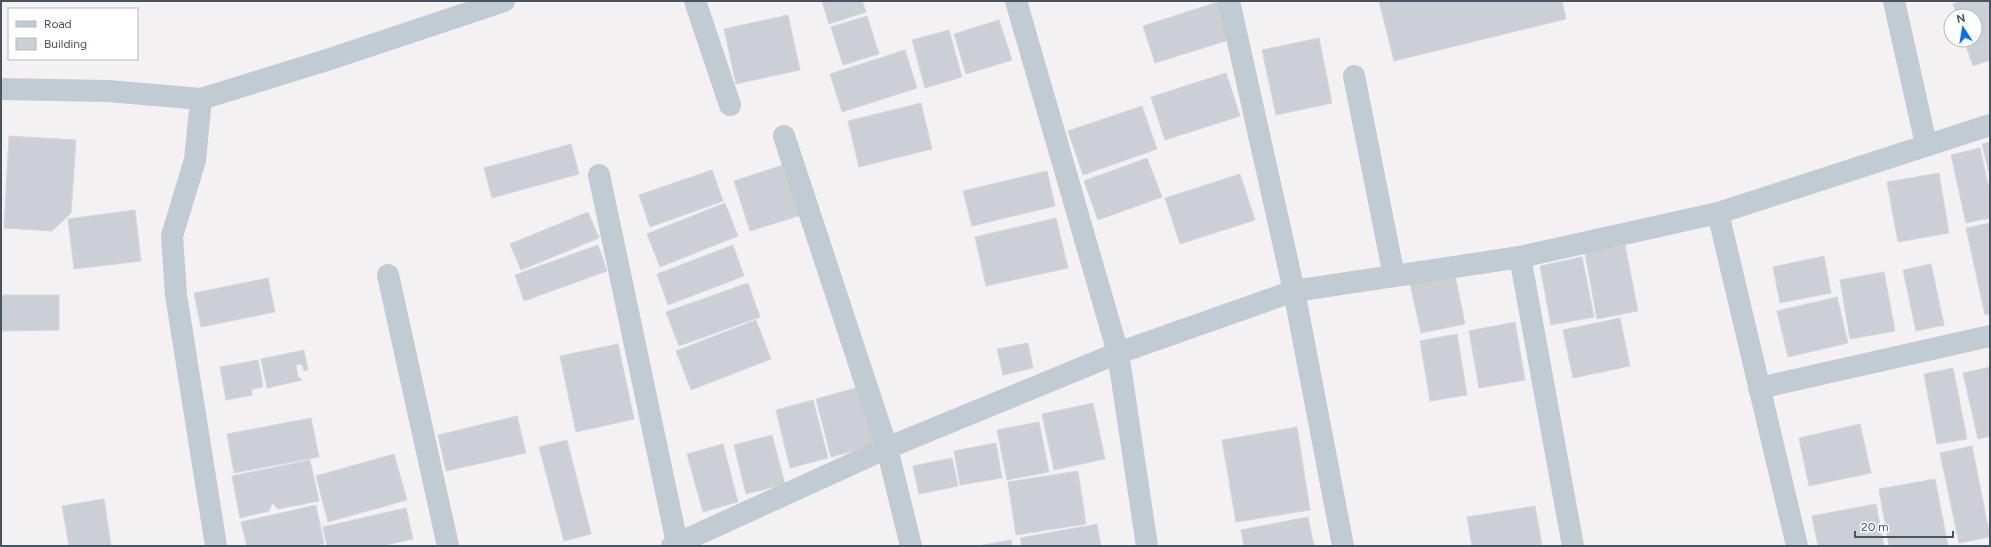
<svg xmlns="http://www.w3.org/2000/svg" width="1991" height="547" font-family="Figtree,sans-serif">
<rect width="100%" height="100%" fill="#f3f1f1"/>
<g fill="#ccd0d6" stroke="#d4d7dd">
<polygon points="822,1 862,1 866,12 829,24"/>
<polygon points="1221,1 1232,39 1155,63 1143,26"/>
<polygon points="1379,1 1562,1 1566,19 1394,61"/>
<polygon points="1961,1 1990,1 1990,60 1973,66 1964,40 1975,40 1975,16 1957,16 1953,4"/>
<polygon points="788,15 800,70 736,84 724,29"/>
<polygon points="867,16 879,54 843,65 831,27"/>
<polygon points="999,20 1012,60 966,74 954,34"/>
<polygon points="949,30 962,77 925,88 912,40"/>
<polygon points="1319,38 1332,103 1276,115 1262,50"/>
<polygon points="905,50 917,88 842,112 830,74"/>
<polygon points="1226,73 1240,116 1165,140 1151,97"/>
<polygon points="921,103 932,149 859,167 848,121"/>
<polygon points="1142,106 1157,149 1083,175 1068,131"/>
<polygon points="9,136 76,140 71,213 52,231 4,228"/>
<polygon points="1990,142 1990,178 1982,144"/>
<polygon points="571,144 579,174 492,198 484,168"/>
<polygon points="1980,148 1990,193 1990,218 1966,223 1951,155"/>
<polygon points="1147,158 1162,197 1098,220 1084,181"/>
<polygon points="789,163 805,214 750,231 734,181"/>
<polygon points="712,170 723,201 650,227 639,195"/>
<polygon points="1047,171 1055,206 972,226 963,191"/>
<polygon points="1939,173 1949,233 1898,242 1887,182"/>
<polygon points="1240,174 1255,220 1180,244 1165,198"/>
<polygon points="725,203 738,236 660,267 647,234"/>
<polygon points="135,210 141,261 74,269 68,219"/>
<polygon points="588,212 599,238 521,270 510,244"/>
<polygon points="1056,218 1068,268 986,286 975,237"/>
<polygon points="1990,223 1990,314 1985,315 1966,228"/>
<polygon points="598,245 607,271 524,301 515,275"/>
<polygon points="733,245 744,276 668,305 657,274"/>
<polygon points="1625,245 1638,311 1597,319 1585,253"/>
<polygon points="1824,256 1831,293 1780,303 1773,267"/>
<polygon points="1582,257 1594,317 1551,325 1540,266"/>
<polygon points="1931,264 1944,325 1916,331 1903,270"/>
<polygon points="1884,272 1895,331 1850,339 1840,280"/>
<polygon points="1455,275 1465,324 1421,333 1410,284"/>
<polygon points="268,278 275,312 201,327 194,293"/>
<polygon points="748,283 760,317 679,346 666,312"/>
<polygon points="1,295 59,295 59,330 1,331"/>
<polygon points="1837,297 1848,343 1788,357 1777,311"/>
<polygon points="1620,318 1630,366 1573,378 1563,330"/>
<polygon points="756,320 771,359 691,390 676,351"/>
<polygon points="1515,322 1525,380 1479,388 1469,331"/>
<polygon points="1457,334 1467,395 1430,401 1420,341"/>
<polygon points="1028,343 1033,368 1003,375 997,349"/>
<polygon points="618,344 634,419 576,432 560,356"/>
<polygon points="304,350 308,370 304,371 302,364 296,365 298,377 302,380 267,388 261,359"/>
<polygon points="258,360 263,387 252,389 252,395 226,400 220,367"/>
<polygon points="1990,367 1990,436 1978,439 1963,373"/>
<polygon points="1953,368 1967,439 1937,444 1924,374"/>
<polygon points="863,386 879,444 831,457 816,399"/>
<polygon points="813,400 828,458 790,468 776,410"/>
<polygon points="1093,403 1105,459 1054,470 1042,414"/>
<polygon points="517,416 526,453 446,471 438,435"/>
<polygon points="311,418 319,457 234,473 227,434"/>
<polygon points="1039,422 1049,472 1007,480 997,430"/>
<polygon points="1860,424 1871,473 1809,486 1799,438"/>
<polygon points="1297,427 1310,510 1236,522 1222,440"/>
<polygon points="772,435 785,484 746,494 734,445"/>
<polygon points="567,440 591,534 564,541 539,447"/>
<polygon points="996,443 1002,478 960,485 954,451"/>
<polygon points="723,444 738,502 703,512 687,454"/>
<polygon points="1972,446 1990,537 1959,543 1940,453"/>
<polygon points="394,454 407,500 328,522 316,476"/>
<polygon points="952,458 958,486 919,494 913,466"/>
<polygon points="310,460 319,501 278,509 272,503 269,511 240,518 232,476"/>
<polygon points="1078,471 1086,524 1016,535 1008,482"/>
<polygon points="1935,479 1948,546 1889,546 1879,489"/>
<polygon points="104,499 111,546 69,546 62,506"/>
<polygon points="1876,504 1884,546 1818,546 1812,516"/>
<polygon points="316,505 324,544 313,546 247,546 241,522"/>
<polygon points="1535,506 1542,546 1472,546 1467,517"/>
<polygon points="406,508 413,539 382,546 327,546 323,527"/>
<polygon points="1308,517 1314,546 1244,546 1241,530"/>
<polygon points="1097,524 1101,546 1022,546 1020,538"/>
<polygon points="1011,540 1012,546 978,546"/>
</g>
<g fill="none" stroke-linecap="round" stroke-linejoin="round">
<g stroke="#c0cbd4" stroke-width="22">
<polyline points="695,1 730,105"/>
<polyline points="1016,1 1118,353 1147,546"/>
<polyline points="1229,1 1294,291 1343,546"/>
<polyline points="1894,1 1926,144"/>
<polyline points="1354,76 1394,276"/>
<polyline points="1,89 108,91 201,99 327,60 504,1"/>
<polyline points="201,99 195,160 172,236 176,295 216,546"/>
<polyline points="784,136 887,448 911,546"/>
<polyline points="599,175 677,543"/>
<polyline points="1718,213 1797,546"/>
<polyline points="1520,257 1573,546"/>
<polyline points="388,275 448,546"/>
<polyline points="1759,388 1990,336"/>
<polyline points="672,546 887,448 1118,353 1294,291 1520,257 1718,213 1990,125"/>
</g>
</g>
<rect width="1991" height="547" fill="none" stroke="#465561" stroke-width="4"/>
<rect x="8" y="8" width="130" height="52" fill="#ffffff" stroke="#b5bbc0"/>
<rect x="16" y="21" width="20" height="6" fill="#c0cbd4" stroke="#b5bbc0"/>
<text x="44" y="28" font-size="12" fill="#465561">Road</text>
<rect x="16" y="38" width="20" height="12" fill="#ccd0d6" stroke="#b5bbc0"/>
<text x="44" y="48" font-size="12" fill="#465561">Building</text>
<g transform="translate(1963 28) rotate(348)"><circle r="19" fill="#ffffff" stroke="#b5bbc0"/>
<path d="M0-3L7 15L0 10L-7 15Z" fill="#0573f9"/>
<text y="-6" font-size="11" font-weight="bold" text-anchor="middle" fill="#465561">N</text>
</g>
<path d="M1855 531v6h98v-6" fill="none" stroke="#465561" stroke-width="2"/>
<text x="1861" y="531" font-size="12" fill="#465561" stroke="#ffffff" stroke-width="3" paint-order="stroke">20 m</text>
</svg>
